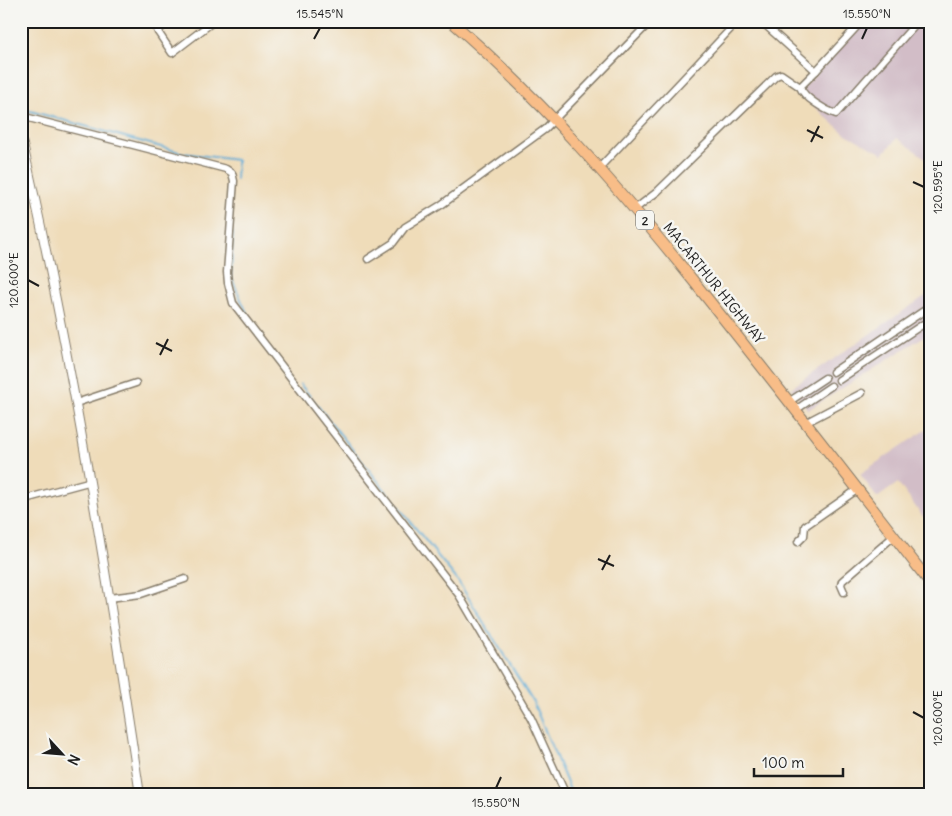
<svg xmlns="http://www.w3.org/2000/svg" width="952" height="816" font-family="Delius,sans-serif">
<rect width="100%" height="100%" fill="#f6f6f2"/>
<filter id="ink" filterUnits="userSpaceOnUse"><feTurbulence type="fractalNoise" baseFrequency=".02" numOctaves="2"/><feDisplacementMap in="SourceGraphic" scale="10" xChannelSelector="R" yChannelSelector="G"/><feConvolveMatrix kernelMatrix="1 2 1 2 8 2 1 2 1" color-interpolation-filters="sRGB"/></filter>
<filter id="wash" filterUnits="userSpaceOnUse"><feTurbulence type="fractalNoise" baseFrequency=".0096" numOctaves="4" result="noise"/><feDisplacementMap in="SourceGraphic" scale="20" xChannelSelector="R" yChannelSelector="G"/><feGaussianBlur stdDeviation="1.12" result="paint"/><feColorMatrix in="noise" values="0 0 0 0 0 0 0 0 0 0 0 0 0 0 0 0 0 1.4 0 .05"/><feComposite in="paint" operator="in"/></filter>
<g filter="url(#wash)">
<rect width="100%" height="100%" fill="#efdcb9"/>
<g fill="#d2bdc7">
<polygon points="864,21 931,21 931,162 897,138 883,154 844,133 799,93"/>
<polygon points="931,292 931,332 808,410 791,388"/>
<polygon points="931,426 931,511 923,517 898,483 877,498 860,474"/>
</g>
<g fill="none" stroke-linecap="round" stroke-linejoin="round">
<g stroke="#5aaad4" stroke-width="2">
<polyline points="23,109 183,153 237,160 236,179"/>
<polyline points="233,233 231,277 251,322"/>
<polyline points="300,384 458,581 533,702 572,795"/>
</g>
</g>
</g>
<g filter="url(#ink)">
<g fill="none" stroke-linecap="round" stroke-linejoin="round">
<defs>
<g id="minor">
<polyline points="153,21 158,32 172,53 214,21"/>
<polyline points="761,21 816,71 862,21"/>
<polyline points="158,32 167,21"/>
<path d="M800 87C804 98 825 110 836 114L918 21"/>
<polyline points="21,116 226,169 232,173 234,181 227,272 228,283 233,303 459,595 531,718 566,795"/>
<polyline points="600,167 738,21"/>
<polyline points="635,209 657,192 776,76 781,74 800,87 816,71"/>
<polyline points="368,259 393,243 405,227 441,205 545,129 651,21"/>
<polyline points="833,372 931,306"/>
<polyline points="839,380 931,319"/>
<polyline points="790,401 825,378"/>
<polyline points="76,403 136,383"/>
<polyline points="797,409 831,386"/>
<polyline points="807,422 862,393"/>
<polyline points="21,500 88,482"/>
<polyline points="798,542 804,536 805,526 858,489"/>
<polyline points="844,592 841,585 842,581 894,536"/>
<polyline points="109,598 141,594 185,579"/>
</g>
<path id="tertiary" d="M21 136C71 354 107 574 140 795"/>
<path id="trunk" d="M451 21C544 102 619 188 695 283 775 383 853 483 931 584"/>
</defs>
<use href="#minor" stroke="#867c6a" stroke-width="9"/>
<use href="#tertiary" stroke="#867c6a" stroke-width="10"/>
<use href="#trunk" stroke="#867c6a" stroke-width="12"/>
<use href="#minor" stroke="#fff" stroke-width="6"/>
<use href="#tertiary" stroke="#fff" stroke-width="8"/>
<use href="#trunk" stroke="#f8bd88" stroke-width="10"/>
</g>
</g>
<path fill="none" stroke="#1c1c1c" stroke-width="2" d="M314 39 320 28M862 39 867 28M807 130 823 138M811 142 819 126M913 182 924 187M28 280 39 286M156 343 172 351M160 355 168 339M598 559 614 566M602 570 610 555M913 712 924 718M496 788 501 777"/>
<g text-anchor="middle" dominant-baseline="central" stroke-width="5" stroke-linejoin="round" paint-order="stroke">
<rect fill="#f6f6f2" stroke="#5d5d5c" stroke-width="1" x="636" y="210.5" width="18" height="19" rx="4"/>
<g font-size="12" font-weight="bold" fill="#1c1c1c">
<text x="645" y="220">2</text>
</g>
<g font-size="14" fill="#1c1c1c" stroke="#f6f6f2">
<text transform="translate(714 283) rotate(51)">MACARTHUR HIGHWAY</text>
</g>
</g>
<rect width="952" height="816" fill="none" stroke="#f6f6f2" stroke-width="55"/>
<g transform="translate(62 754) rotate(116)" stroke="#f6f6f2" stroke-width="4" paint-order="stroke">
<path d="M0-4L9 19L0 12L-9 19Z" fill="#1c1c1c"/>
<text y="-8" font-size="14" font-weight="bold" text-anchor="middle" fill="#1c1c1c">N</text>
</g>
<path d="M754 768v8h89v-8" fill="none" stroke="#1c1c1c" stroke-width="2.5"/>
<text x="762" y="768" font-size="15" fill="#1c1c1c" stroke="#f6f6f2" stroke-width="4" paint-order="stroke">100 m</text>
<rect x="28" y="28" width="896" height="760" fill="none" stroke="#1c1c1c" stroke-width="2"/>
<g font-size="12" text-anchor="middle" fill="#1c1c1c">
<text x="320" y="18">15.545°N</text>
<text x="867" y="18">15.550°N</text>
<text transform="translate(938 187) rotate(-90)" y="4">120.595°E</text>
<text transform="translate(14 280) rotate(-90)" y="4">120.600°E</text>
<text transform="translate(938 718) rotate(-90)" y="4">120.600°E</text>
<text x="496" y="807">15.550°N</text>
</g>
</svg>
